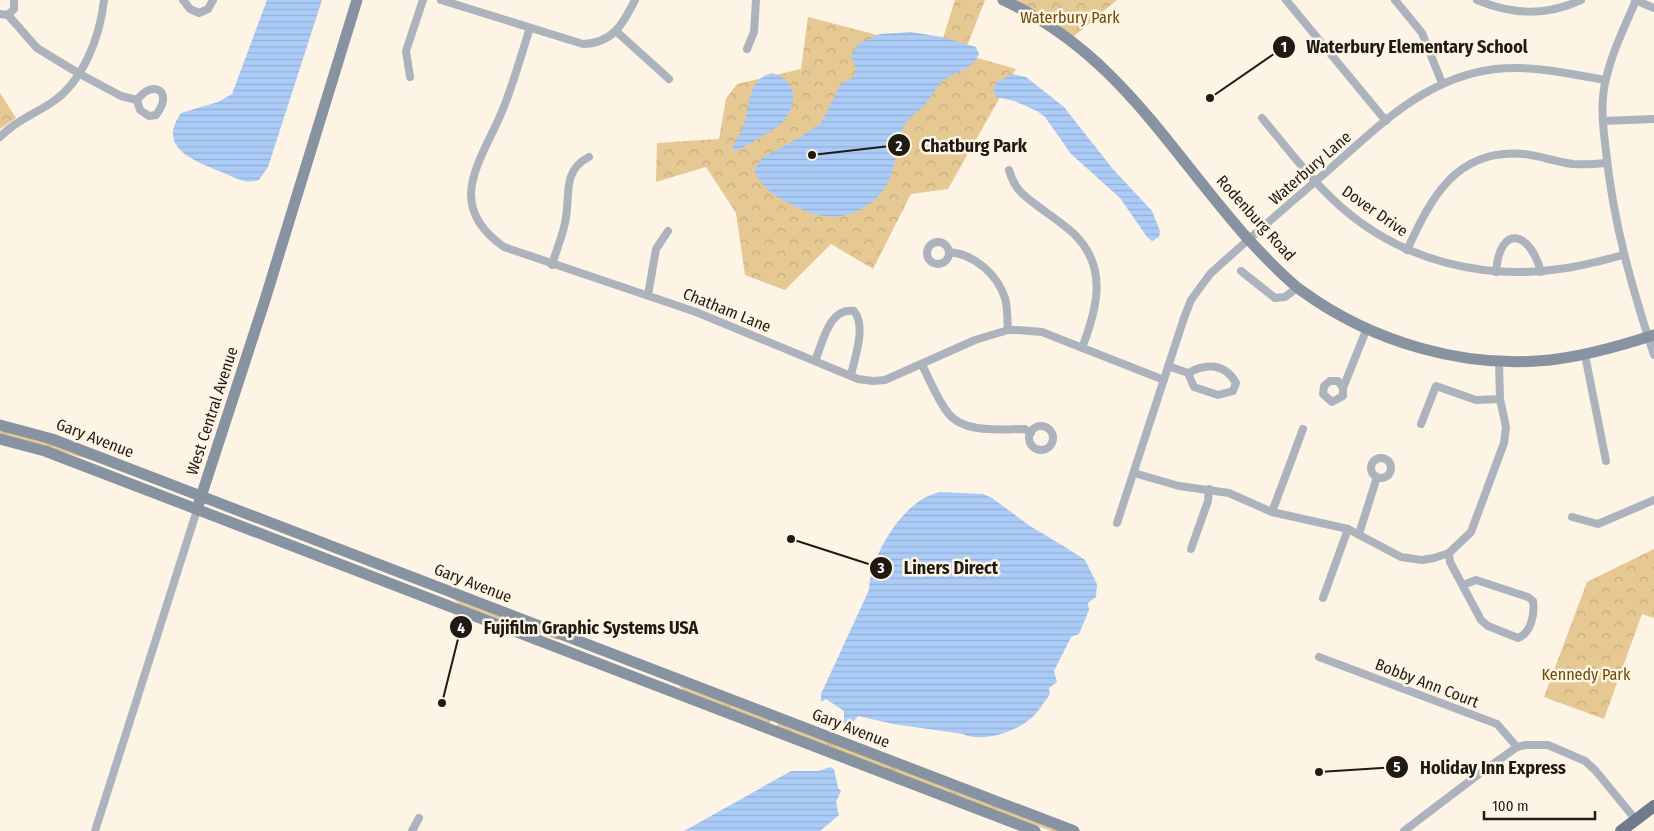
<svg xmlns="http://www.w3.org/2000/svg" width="1654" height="831" font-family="'Fira Sans Condensed',sans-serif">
<defs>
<pattern id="grass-tufts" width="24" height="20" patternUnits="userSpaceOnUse" patternTransform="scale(1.25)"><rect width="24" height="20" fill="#e6c893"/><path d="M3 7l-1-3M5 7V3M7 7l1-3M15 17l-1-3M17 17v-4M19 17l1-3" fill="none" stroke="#c5ab7e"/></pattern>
<pattern id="forest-crowns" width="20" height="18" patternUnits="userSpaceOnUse" patternTransform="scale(1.25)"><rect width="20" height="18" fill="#e6c893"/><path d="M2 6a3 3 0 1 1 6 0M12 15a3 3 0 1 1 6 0" fill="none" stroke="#c5ab7e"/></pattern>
<pattern id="water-rules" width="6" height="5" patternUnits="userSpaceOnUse" patternTransform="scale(1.25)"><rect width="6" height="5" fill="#acccf8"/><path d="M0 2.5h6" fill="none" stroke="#94afd4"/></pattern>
</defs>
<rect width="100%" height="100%" fill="#fdf4e6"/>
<g fill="url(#grass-tufts)">
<polygon points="0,430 46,442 105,464 0,434"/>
<polygon points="452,598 559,639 558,640 462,606"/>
<polygon points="678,685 771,720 770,724 684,691"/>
<polygon points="778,723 1060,831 1052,831 1026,822 776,727"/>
</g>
<g fill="url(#forest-crowns)">
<polygon points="955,0 985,0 964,54 1016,69 948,189 911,194 873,269 831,244 785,290 745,275 736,213 706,167 656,182 657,143 719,139 726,99 737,84 801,69 808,17 939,51"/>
<polygon points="1009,0 1117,0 1073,37"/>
<polygon points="0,93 16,118 0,129"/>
<polygon points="1654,549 1654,618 1642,614 1604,719 1544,697 1587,582"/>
</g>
<g fill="url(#water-rules)">
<path d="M267 0H322L268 167 259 180C245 185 232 176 219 171 192 160 157 147 181 113L218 102 232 94Z"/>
<path d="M911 32 942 37 976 47 979 54C972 70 957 71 944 80 936 86 932 97 925 104 920 110 914 114 909 119 896 132 898 157 892 173 880 209 840 226 806 211 781 200 766 195 754 170L762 158 802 136 821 123 841 84 854 77 856 69 851 56 858 44 880 34Z"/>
<path d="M772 73C799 80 798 105 781 124 778 127 740 150 734 152L733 146C737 138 743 130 745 121 751 101 748 80 772 73Z"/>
<polygon points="1012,74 1026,77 1064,107 1112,168 1152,211 1160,231 1159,237 1152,241 1147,237 1120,198 1071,154 1045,117 1037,111 1014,101 996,97 993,89 997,82"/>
<path d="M940 492 983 494 992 498 1030 526 1065 547 1085 560 1097 584 1096 597 1088 603 1089 610 1079 634 1071 637 1054 671 1057 682 1049 688 1050 694C1044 702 1038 713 1030 719 1015 732 981 743 963 734L893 724 858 716 853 722 844 724V711L826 699 821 702V694L869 590C870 555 904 499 940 492Z"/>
<polygon points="830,767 834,769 838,788 841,791 836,802 839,815 820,831 684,831 791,771 818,771"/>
</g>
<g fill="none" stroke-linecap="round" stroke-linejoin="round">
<g stroke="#acb3bd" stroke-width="8">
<polyline points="183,0 190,9 199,13 208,9 213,0"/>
<path d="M441 0 583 44C613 43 623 24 635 0"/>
<polyline points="1286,0 1386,121"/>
<polyline points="1395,0 1422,33 1442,83"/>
<path d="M1477 0C1513 15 1546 16 1581 0"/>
<polyline points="1635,0 1654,8"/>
<path d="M1636 0C1625 26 1612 52 1606 79 1600 102 1603 128 1606 151 1613 222 1632 288 1654 355"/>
<path d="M0 14 8 15 37 48 78 73 121 96 137 100 140 110 149 116 156 115C174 92 154 78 137 100"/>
<polyline points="8,15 14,9 14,0"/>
<path d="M530 28C521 55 514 82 503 109 483 159 442 204 504 247L696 312 858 379 873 381 885 380 975 340 1008 330H1018L1042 332 1164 380"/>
<polyline points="617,32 669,79"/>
<polyline points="747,49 754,32 756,0"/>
<polyline points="410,77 406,51 423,0"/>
<path d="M1262 118C1287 148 1311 180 1340 206 1403 262 1486 281 1567 268 1586 265 1605 260 1623 255"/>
<polyline points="1603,121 1654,119"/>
<path d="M0 137C14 122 34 114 51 103 83 82 100 37 104 0"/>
<path d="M1009 170C1016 193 1025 196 1043 210 1053 217 1064 225 1073 233 1109 267 1097 309 1082 348"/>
<circle cx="938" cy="253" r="11"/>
<path d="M1407 250C1431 198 1456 148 1524 154 1541 156 1556 162 1573 164 1584 165 1596 164 1607 163"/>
<path d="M949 252C974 254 997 274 1005 298 1008 308 1007 320 1008 330"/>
<path d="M552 265C556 251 562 237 565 223 571 197 561 171 589 157"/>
<polyline points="1241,271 1275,298 1285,297 1298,287"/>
<path d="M1496 272C1500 223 1530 231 1541 272"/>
<polyline points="648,295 656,249 668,231"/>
<polyline points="1585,355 1606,461"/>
<path d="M815 361C823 342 829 307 854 311 867 327 854 358 851 376"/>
<path d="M922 365C930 380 937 399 948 413 964 434 1002 429 1025 429L1031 433"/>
<path d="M1168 366 1188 373 1194 387 1218 395 1233 391 1236 383C1225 363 1206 363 1188 373"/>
<polyline points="1343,388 1338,381 1330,381 1324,386 1323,394 1332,402 1343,396 1343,388 1367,328"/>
<polyline points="1421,424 1436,386 1476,400 1500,399"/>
<circle cx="1041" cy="438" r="12"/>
<circle cx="1381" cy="468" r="10"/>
<polyline points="1134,473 1179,486 1229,493 1272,512 1348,529 1401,557 1422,560 1434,558 1449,553 1471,532 1504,443 1506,427 1500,399 1499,361"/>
<polyline points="1272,512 1303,429"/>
<polyline points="1572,517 1598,524 1654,500"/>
<path d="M1117 523 1184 318 1191 300 1210 274C1247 240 1286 207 1324 174 1376 129 1424 77 1496 69 1532 65 1569 74 1605 80"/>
<polyline points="1359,534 1377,477"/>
<polyline points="1191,549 1208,501 1209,489"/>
<path d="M1449 553 1450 562 1481 620 1488 626 1518 638C1531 633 1535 614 1533 601L1528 597 1476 580 1463 585"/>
<polyline points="1323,598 1348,529"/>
<polyline points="1319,657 1497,724 1517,747"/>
<polyline points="95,831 197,510"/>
<polyline points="412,831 419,818"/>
<polyline points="1404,831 1479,774 1517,747 1526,745 1548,745 1585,761 1595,770 1636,820"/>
</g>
<g stroke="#8893a1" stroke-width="11">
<path d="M1003 0C1117 52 1168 149 1248 239 1264 256 1283 277 1302 291 1372 342 1464 369 1550 360 1585 356 1620 346 1654 335"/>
<polyline points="0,425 52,439 1074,831"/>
<polyline points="0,439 45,451 1035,831"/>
<polyline points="199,503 264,303 357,0"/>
</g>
<polyline stroke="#6f7b8d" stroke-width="12" points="1621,831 1654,806"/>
</g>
<g text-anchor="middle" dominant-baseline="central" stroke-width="5" stroke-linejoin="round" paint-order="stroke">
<g font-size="16" fill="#6b4c04" stroke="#fdf4e6">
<text x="1070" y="17">Waterbury Park</text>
<text x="1586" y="674">Kennedy Park</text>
</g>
<g font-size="16" fill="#201b12" stroke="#fdf4e6">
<text transform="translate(1310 168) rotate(-41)">Waterbury Lane</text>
<text transform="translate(1375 211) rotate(35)">Dover Drive</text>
<text transform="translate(1256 218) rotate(48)">Rodenburg Road</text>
<text transform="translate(727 310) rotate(22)">Chatham Lane</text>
<text transform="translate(212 411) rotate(-72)">West Central Avenue</text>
<text transform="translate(95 438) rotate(21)">Gary Avenue</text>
<text transform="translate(473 583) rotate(21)">Gary Avenue</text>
<text transform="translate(1427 683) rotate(21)">Bobby Ann Court</text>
<text transform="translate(851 728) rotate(21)">Gary Avenue</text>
</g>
</g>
<path fill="none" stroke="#201b12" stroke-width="2" d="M1210 98L1284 47M812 155L899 145M791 539L881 568M442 703L461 627M1319 772L1397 767"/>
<g fill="#201b12" stroke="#fdf4e6" stroke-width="2">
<circle cx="1210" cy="98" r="5"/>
<circle cx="812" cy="155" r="5"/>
<circle cx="791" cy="539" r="5"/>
<circle cx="442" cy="703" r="5"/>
<circle cx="1319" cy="772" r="5"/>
<circle cx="1284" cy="47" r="12"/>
<circle cx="899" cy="145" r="12"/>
<circle cx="881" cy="568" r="12"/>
<circle cx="461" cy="627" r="12"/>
<circle cx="1397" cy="767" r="12"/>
</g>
<g font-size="15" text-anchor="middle" font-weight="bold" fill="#fff">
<text x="1284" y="52">1</text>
<text x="899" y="151">2</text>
<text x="881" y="573">3</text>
<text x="461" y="633">4</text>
<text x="1397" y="772">5</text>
</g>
<g font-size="18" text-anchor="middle" font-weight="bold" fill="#201b12" stroke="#fdf4e6" stroke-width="5" stroke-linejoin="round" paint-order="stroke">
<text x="1417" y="53">Waterbury Elementary School</text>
<text x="974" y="152">Chatburg Park</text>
<text x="951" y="574">Liners Direct</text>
<text x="591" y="634">Fujifilm Graphic Systems USA</text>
<text x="1493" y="774">Holiday Inn Express</text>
</g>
<path d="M1484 811v8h111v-8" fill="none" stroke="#201b12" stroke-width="2.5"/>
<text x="1492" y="811" font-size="15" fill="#201b12" stroke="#fdf4e6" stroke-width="4" paint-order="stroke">100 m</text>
</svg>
